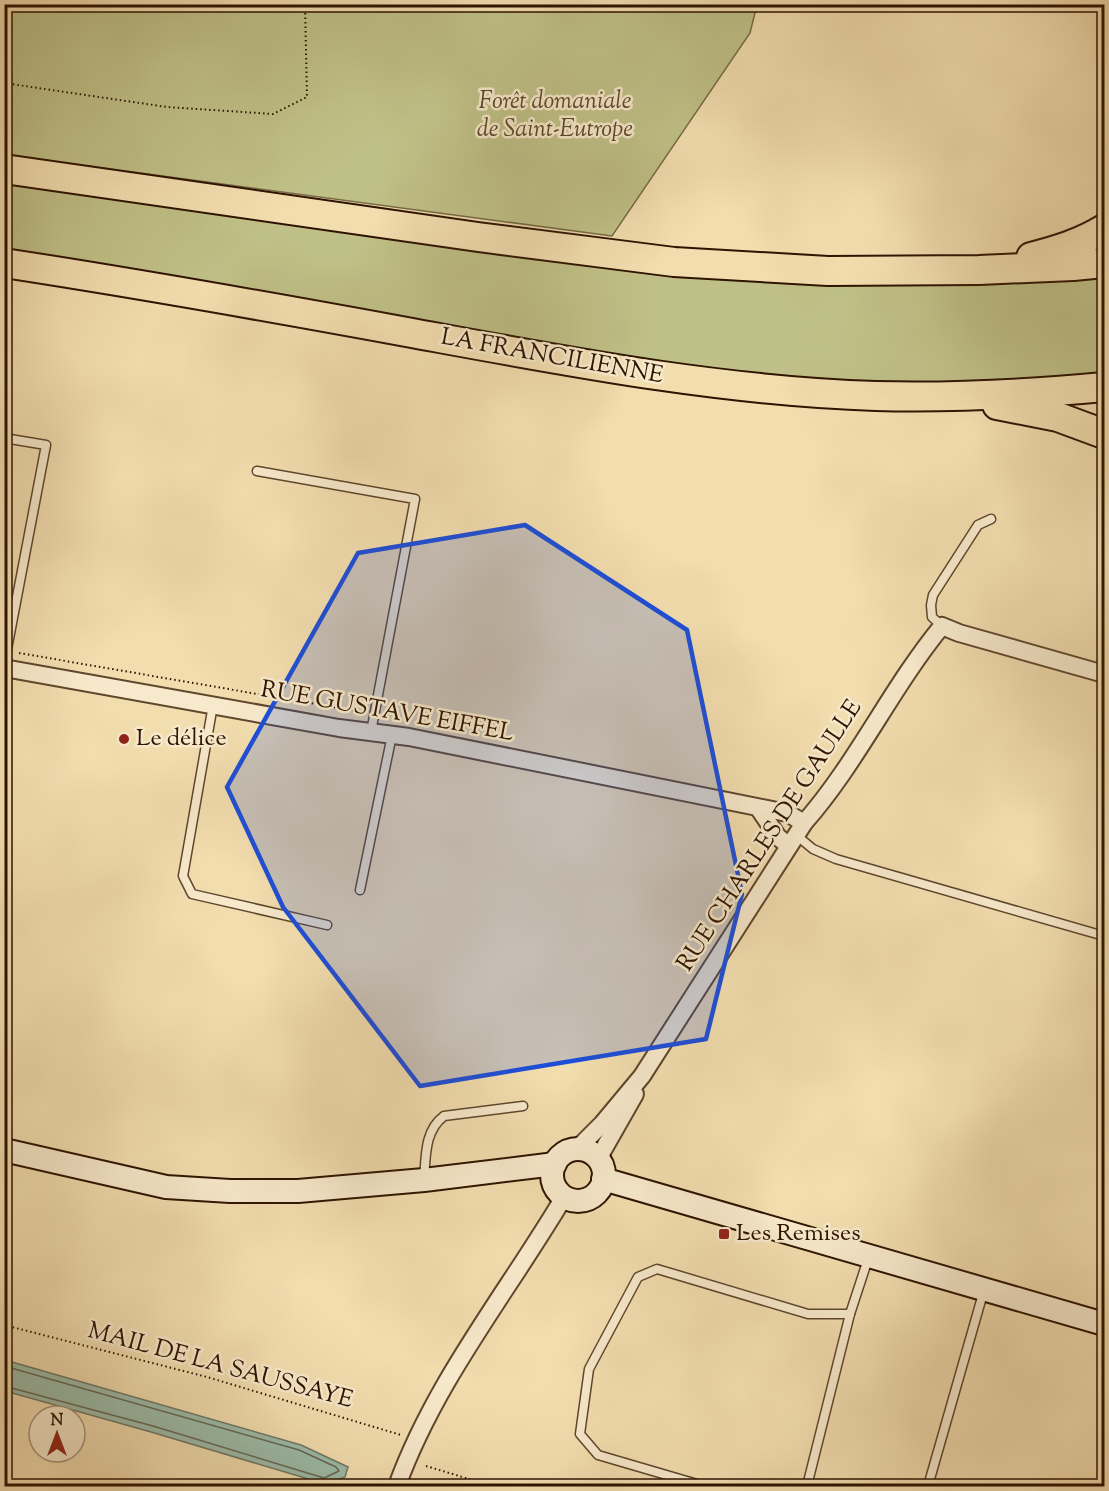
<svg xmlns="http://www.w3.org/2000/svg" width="1109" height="1491" font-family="'Sorts Mill Goudy',serif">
<rect width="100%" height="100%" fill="#f2ddaf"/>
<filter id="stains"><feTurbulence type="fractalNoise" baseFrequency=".00333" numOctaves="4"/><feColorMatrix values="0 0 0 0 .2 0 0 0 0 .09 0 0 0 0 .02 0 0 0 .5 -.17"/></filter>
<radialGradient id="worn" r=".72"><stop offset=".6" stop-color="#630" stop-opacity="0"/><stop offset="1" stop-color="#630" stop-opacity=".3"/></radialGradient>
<g fill="#bfc087" stroke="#766a44" stroke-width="1.5">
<polygon points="5,4 757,4 757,5 750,33 612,236 5,155"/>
<polygon points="4,177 607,266 1104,270 1104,378 921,388 627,362 5,255"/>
</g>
<polygon fill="#9bbcaa" stroke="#6f7866" stroke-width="1.5" points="5,1360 301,1445 348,1467 345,1477 325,1484 151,1432 5,1391"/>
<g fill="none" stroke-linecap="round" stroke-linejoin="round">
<polyline stroke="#646855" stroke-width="1.5" points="4,1366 299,1450 336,1467 339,1471 324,1478 153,1426 4,1386"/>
<defs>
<g id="lane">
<polyline points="4,438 46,445 4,665"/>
<polyline points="257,471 415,499 371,732"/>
<polyline points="942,626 932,617 931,605 933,595 978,525 991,519"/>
<polyline points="213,705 183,876 192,894 327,925"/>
<polyline points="796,835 813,849 836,859 1104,936"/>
<polyline points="360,890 392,735"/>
<path d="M424 1180C426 1157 424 1131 444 1116L523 1106"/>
<polyline points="704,1486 598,1455 580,1434 589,1369 638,1277 657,1269 808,1314 850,1314"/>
<polyline points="807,1486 850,1314 869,1256"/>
<polyline points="928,1486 984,1290"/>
</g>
<g id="street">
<polyline points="4,668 339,728 409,737 787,813 804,823"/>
<polyline points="759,809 778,837 789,846"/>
<path d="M576 1150 602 1124 642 1076 804 823C857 763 891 688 942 626L959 633 1104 674"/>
<polyline points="598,1159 635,1094"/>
<path d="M397 1486C435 1381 507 1293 564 1197"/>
</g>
<g id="secondary">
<circle cx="578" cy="1175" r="26"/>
<polyline points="4,1150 166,1187 230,1191 298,1191 424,1180 555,1164"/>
<polyline points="603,1179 1104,1324"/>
</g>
<g id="highway">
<polyline points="4,169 478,237 674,262 828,271 979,270 1073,266 1104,263"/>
<path d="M1031 257C1058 250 1081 243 1104 229"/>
<path d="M4 263C141 284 276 308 412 333 565 361 720 391 876 396 952 398 1028 394 1104 387"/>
<polyline points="997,405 1058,417 1104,434"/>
</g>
</defs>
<use href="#lane" stroke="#5f462c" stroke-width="11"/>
<use href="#street" stroke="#5f462c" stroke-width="20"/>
<use href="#secondary" stroke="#2e1300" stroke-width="26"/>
<use href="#highway" stroke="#2e1300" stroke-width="32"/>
<g stroke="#2e1300" stroke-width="2" stroke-dasharray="1.5 3" stroke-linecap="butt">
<polyline points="4,83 167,107 273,114 307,97 305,4"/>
<polyline points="19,653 362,712"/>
<polyline points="4,1325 207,1377 401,1435"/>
<polyline points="426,1466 492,1486"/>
</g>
<use href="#lane" stroke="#f7e9cb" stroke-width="8"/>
<use href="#street" stroke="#f7e9cb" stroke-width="16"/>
<use href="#secondary" stroke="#f7e9cb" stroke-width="22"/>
<use href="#highway" stroke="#f2ddaf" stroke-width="28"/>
</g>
<path fill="#1d4ed8" fill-opacity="0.2" stroke="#1d4ed8" stroke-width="4.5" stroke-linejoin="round" d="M525 525 687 630 742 894 706 1039 420 1086 283 907 227 787 358 553Z"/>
<g fill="#8f2418" stroke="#f7e9cb" stroke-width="2">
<circle cx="124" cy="739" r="6"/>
<rect x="718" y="1228" width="12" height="12" rx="3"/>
</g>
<g text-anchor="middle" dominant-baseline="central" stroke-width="5" stroke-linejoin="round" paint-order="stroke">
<g font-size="24" font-style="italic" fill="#5a4728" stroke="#f7e9cb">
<text x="555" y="102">Forêt domaniale<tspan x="555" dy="28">de Saint-Eutrope</tspan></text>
</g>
<g font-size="24" fill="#2e1300" stroke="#f7e9cb">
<text transform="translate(552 357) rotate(10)">LA FRANCILIENNE</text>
<text transform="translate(387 712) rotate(10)">RUE GUSTAVE EIFFEL</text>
<text transform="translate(770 836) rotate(-57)">RUE CHARLES DE GAULLE</text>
<text transform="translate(220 1366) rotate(15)">MAIL DE LA SAUSSAYE</text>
</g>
<g font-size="24" fill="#2e1300" stroke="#f7e9cb" text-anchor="start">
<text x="136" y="739">Le délice</text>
<text x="736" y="1234">Les Remises</text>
</g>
</g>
<rect width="1109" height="1491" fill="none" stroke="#f2ddaf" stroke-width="24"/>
<rect x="6" y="6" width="1097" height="1479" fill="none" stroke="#2e1300" stroke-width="3"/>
<rect x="12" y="12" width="1085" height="1467" fill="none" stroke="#2e1300" stroke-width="1.5"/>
<g transform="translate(57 1434)"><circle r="28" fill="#f7e9cb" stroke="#a7937a" stroke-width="1.5"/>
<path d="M0-4.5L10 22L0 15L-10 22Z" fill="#8f2418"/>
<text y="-9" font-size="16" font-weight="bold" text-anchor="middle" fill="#2e1300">N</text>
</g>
<rect width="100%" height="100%" filter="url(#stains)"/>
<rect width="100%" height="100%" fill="url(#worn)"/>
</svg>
